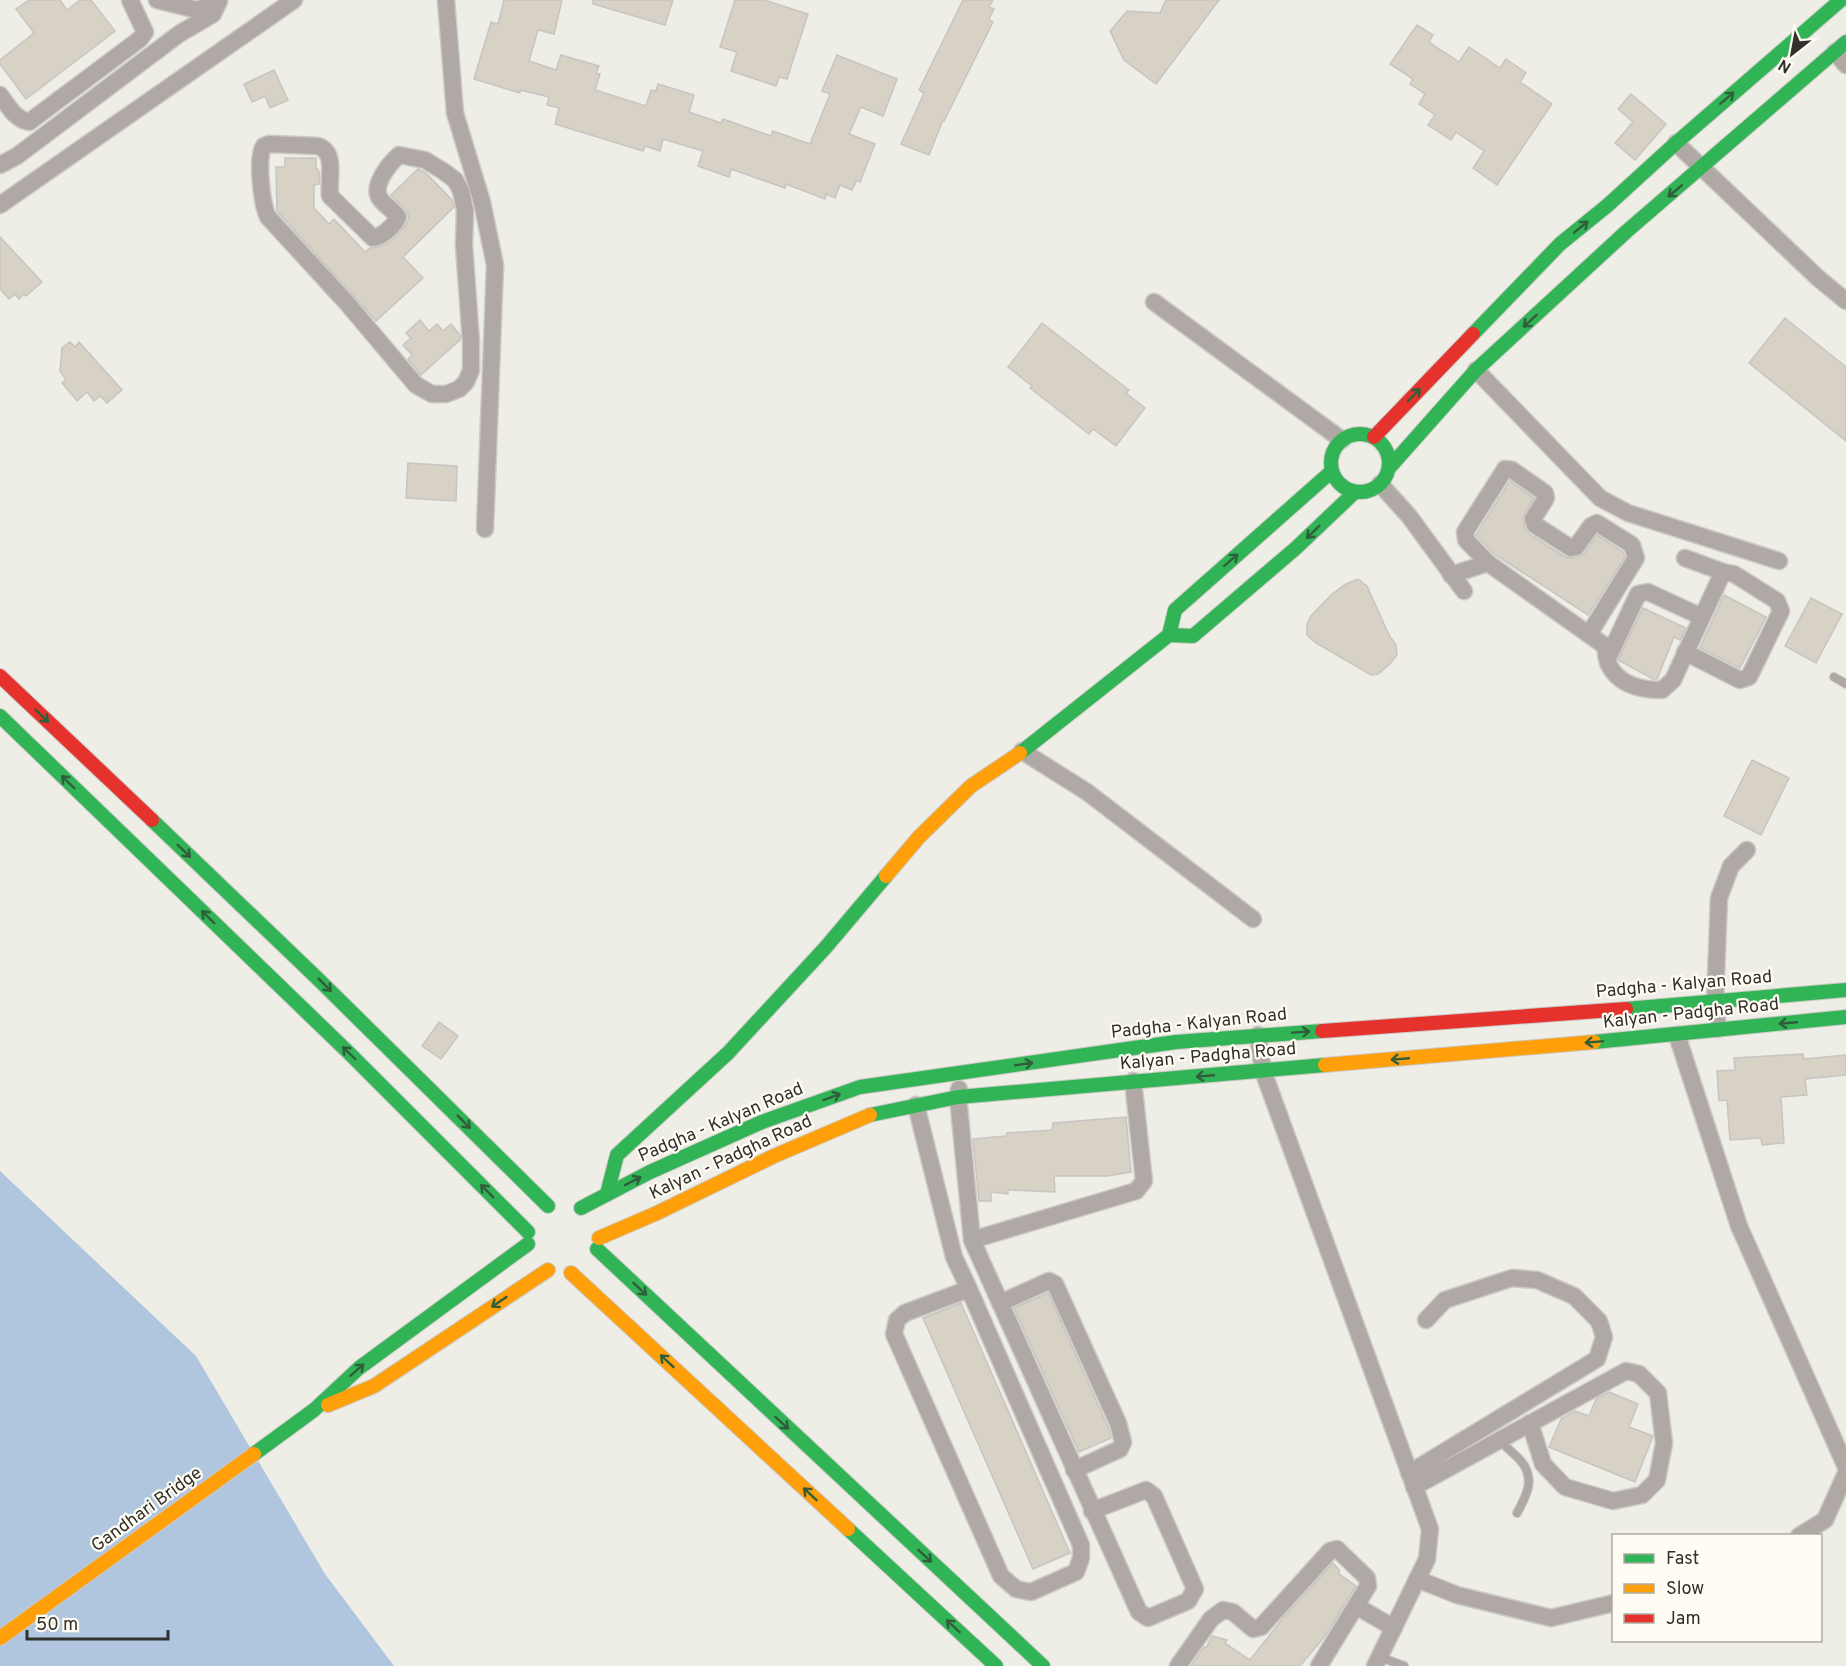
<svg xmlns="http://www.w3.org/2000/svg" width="1846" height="1666" font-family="Overpass,sans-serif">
<rect width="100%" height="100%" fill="#eeede6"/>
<polygon fill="#afc6de" points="0,1171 196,1356 325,1574 394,1666 0,1666"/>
<g fill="#d7d1c6" stroke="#c7c5c1" stroke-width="1.5">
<polygon points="29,0 60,0 67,10 80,0 91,0 115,31 26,99 0,64 0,60 34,33 16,9"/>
<polygon points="504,0 562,0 554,34 538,30 529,61 556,70 561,55 599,66 596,73 600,74 595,90 646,106 651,90 656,91 658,84 694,95 689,112 721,123 723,119 771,136 773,131 810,144 830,94 822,91 837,55 897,79 883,116 861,107 849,134 875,144 860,182 857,180 852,190 840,185 835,198 826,194 825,199 786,184 785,188 731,169 729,177 698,166 703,151 663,139 660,151 645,146 643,151 555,124 559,108 547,105 549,97 520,90 520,93 474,79 491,22 498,24"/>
<polygon points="593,0 673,0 665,25 593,4"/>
<polygon points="735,0 764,0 808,14 787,79 779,77 776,86 731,71 737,52 720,47"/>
<polygon points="963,0 993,0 989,7 994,9 989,19 993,22 944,121 943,120 929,155 901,144 924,93 919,90"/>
<polygon points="1166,0 1219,0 1156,84 1124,60 1110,31 1127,11 1160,13"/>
<polygon points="1417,25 1433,35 1429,42 1459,62 1469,47 1500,68 1506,59 1526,73 1520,82 1552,104 1497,185 1473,168 1484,151 1456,132 1451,140 1428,125 1435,115 1419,104 1425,94 1410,84 1413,79 1390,64"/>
<polygon points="274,70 288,100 270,108 265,96 252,102 244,84"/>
<polygon points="1631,94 1666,124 1635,160 1615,143 1633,122 1618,109"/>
<polygon points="285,158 316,158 316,169 318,169 320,176 319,184 314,185 314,208 329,224 334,219 365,252 370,248 379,247 390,242 405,226 409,218 407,211 391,195 418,169 426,173 452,200 454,207 403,257 423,278 376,321 277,211 276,167 285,167"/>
<polygon points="0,237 42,282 26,296 24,294 19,299 15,294 9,299 0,289"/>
<polygon points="1785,318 1846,367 1846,441 1749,363"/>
<polygon points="420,320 429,331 437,324 443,331 451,324 460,335 460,340 421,375 408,359 412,355 403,345 411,338 406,333"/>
<polygon points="1042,323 1129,390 1126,393 1145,408 1116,446 1093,429 1089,434 1030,388 1032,386 1008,367"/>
<polygon points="70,342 75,347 79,342 122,390 107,403 100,396 94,401 87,392 77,401 62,383 66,380 60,371 62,348"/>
<polygon points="408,463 457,466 456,501 406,498"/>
<polygon points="1510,481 1534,498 1523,517 1525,529 1529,534 1565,557 1573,558 1584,554 1597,535 1623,552 1625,557 1588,615 1494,554 1476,535"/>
<polygon points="1358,579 1367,586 1389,635 1396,645 1397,655 1389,665 1378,674 1371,675 1316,643 1307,635 1307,624 1311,616 1332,594 1346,584"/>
<polygon points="1724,595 1766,617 1740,668 1700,648"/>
<polygon points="1811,598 1842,614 1816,663 1785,646"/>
<polygon points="1643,608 1686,628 1680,640 1674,637 1657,679 1653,679 1618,660"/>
<polygon points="1752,760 1789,778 1761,835 1724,816"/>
<polygon points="439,1022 458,1036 441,1059 422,1046"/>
<polygon points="1803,1054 1804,1059 1846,1055 1846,1075 1805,1079 1807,1095 1781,1097 1784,1143 1762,1145 1761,1138 1730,1140 1727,1100 1719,1101 1717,1071 1735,1070 1734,1058"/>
<polygon points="1126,1117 1131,1172 1107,1176 1054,1176 1055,1192 1008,1190 1008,1194 991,1192 991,1201 979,1201 973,1139 1006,1136 1007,1133 1052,1130 1053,1123"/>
<polygon points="1048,1293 1108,1427 1111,1438 1079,1452 1014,1308"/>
<polygon points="961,1303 1070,1553 1033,1569 923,1318"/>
<polygon points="1609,1392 1638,1404 1629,1427 1653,1436 1635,1482 1549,1447 1561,1419 1575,1411 1589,1416 1596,1399"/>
<polygon points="1333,1563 1340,1571 1338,1573 1356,1586 1325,1636 1300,1666 1191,1666 1204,1647 1206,1648 1212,1636 1227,1640 1225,1643 1250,1660 1283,1618"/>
</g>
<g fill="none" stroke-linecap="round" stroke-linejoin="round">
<defs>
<g id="lane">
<polyline points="1834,677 1846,684"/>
<path d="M1500 1440C1506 1448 1514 1453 1520 1460 1536 1478 1527 1495 1517 1513"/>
<polyline points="1380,1657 1404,1666"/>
</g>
<g id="street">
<polyline points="157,0 197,10 218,2"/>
<polyline points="446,0 455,113 482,202 495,265 485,529"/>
<polyline points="1835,52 1846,65"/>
<path d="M0 95C8 106 15 119 29 122L140 39 145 32 130 0"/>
<polyline points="1676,143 1818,278 1846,301"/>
<path d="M269 144 318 146C337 152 328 179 330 196L373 238C382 237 395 225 398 217 393 210 386 206 381 200 370 187 389 164 399 155L425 160 443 171 455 180 461 191 465 210 464 245 471 342V370L466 382 459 389 446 394H432L416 385 346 302 268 217C262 205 256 157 264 146Z"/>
<polyline points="0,165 17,156 179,34 213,14 219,1"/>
<polyline points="0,205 294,0"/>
<polyline points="1154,302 1342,440"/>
<polyline points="1476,370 1600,498 1628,513 1779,561"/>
<polyline points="1380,484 1409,516 1464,591"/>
<polyline points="1685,558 1723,572 1734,574 1777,601 1781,611 1749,677 1740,680 1685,652"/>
<polyline points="1488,563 1466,540 1465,532 1505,469 1512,470 1545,493 1546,498 1533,519 1535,525 1571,548 1576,547 1591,526 1597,523 1632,545 1636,558 1589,634"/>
<path d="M1451 575 1488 563 1605 646C1606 651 1606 659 1609 665 1619 685 1642 690 1662 690L1673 680 1723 572"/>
<polyline points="1608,658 1638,594 1648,592 1702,617"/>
<polyline points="1022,751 1087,792 1253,919"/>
<polyline points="1718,1029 1715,1002 1719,898 1731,866 1747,850"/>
<polyline points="1258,1035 1263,1071 1430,1529 1427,1559 1375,1666"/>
<polyline points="1677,1035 1739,1226 1846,1467"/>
<polyline points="959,1089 958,1097 972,1240 1139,1612 1148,1618 1188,1601 1195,1589 1154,1496 1146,1490 1092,1511"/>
<polyline points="916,1105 954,1257 969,1289 1081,1545 1081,1558 1076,1572 1031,1592 1016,1589 1001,1576 894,1334 897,1320 905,1313 969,1289"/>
<polyline points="972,1240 1136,1191 1144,1181 1133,1081"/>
<polyline points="1000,1303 1049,1281 1055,1284 1118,1423 1123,1442 1120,1449 1074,1470"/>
<polyline points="1409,1473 1597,1359 1604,1337 1599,1321 1574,1296 1537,1280 1512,1278 1445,1300 1426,1320"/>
<polyline points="1414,1487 1626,1371 1639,1374 1658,1393 1664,1443 1657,1480 1642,1495 1613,1501 1565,1487 1543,1464 1530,1423"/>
<polyline points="1799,1536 1825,1520 1846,1473"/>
<polyline points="1417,1579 1457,1595 1551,1618 1614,1603"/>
<polyline points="1356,1606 1394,1628"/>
<polyline points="1178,1666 1211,1619 1223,1610 1233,1612 1253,1629 1261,1627 1330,1551 1337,1549 1367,1578 1368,1586 1319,1666"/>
</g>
<g id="fast">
<polyline points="1473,334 1560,244 1608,205 1676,143 1841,0"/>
<circle cx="1360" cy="463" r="29"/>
<polyline points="1389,468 1476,370 1627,231 1846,42"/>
<polyline points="1169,635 1193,636 1296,548 1355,492"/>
<polyline points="0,716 349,1053 528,1232"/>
<polyline points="1020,753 1169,635 1175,610 1332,471"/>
<polyline points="152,820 317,978 548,1206"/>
<polyline points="1626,1009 1846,990"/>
<polyline points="1594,1042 1846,1017"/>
<polyline points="870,1115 958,1097 1325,1065"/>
<polyline points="607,1194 617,1155 728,1053 826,947 886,876"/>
<polyline points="581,1208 650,1172 762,1122 860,1087 1176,1042 1322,1031"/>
<polyline points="597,1249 1043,1666"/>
<polyline points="254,1454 314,1410 359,1368 528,1244"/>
<polyline points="848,1529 996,1666"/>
</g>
<g id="slow">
<polyline points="886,876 919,837 971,786 1020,753"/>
<polyline points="1325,1065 1594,1042"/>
<polyline points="599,1238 657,1213 774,1156 870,1115"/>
<polyline points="571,1273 848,1529"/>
<polyline points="328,1405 374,1386 548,1270"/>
<polyline points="0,1638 254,1454"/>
</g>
<g id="jam">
<polyline points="1374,437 1473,334"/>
<polyline points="0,676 152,820"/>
<polyline points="1322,1031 1626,1009"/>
</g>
</defs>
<use href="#lane" stroke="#cbcac5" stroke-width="10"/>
<use href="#street" stroke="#cbcac5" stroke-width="19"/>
<use href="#fast" stroke="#cbcac5" stroke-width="16"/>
<use href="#slow" stroke="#cbcac5" stroke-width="16"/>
<use href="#jam" stroke="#cbcac5" stroke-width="16"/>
<use href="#lane" stroke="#afa8a5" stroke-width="8"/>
<use href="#street" stroke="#afa8a5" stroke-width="16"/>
<use href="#fast" stroke="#30b455" stroke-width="14"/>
<use href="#slow" stroke="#ff9f0a" stroke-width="14"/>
<use href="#jam" stroke="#e5322d" stroke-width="14"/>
</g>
<defs><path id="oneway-shaft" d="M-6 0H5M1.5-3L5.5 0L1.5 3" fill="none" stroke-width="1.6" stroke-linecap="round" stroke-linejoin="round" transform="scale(1.5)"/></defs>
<g stroke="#315e3a">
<use href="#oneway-shaft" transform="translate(1727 98) rotate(-41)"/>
<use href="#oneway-shaft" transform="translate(1675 191) rotate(140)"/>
<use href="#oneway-shaft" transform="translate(1581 227) rotate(-39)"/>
<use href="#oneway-shaft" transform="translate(1530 321) rotate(137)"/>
<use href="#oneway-shaft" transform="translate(1414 395) rotate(-46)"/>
<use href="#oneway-shaft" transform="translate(1313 532) rotate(136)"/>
<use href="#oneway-shaft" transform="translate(1231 560) rotate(-41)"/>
<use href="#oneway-shaft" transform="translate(42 716) rotate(44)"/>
<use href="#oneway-shaft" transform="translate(68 782) rotate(-136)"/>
<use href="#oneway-shaft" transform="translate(184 851) rotate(44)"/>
<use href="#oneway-shaft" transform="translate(208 917) rotate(-136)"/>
<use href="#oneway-shaft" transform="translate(325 985) rotate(45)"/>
<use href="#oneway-shaft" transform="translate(1788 1023) rotate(175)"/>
<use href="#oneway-shaft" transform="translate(1301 1032) rotate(-4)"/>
<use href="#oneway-shaft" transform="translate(1594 1042) rotate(175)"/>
<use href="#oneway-shaft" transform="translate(349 1053) rotate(-136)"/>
<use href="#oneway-shaft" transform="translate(1400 1059) rotate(175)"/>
<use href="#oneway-shaft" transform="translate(1024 1064) rotate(-8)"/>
<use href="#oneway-shaft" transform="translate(1205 1076) rotate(175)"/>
<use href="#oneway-shaft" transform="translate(832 1097) rotate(-20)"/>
<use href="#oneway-shaft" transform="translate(464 1122) rotate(45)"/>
<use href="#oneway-shaft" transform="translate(633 1181) rotate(-27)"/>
<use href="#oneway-shaft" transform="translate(487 1191) rotate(-135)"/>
<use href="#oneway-shaft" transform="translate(640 1289) rotate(43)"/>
<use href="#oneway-shaft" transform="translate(499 1302) rotate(146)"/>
<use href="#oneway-shaft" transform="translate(667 1361) rotate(-137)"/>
<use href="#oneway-shaft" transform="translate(357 1370) rotate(-41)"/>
<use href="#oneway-shaft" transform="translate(782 1423) rotate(43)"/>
<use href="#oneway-shaft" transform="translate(810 1494) rotate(-137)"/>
<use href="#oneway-shaft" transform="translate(925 1556) rotate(43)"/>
<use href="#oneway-shaft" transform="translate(953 1626) rotate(-137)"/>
</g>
<g text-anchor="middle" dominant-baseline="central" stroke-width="4.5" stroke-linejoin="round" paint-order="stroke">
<g font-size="18" fill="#31302c" stroke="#fffcf3">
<text transform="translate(1684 985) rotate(-5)">Padgha - Kalyan Road</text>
<text transform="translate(1691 1014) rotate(-6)">Kalyan - Padgha Road</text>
<text transform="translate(1199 1024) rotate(-6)">Padgha - Kalyan Road</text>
<text transform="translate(1208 1057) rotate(-5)">Kalyan - Padgha Road</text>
<text transform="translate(721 1123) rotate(-23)">Padgha - Kalyan Road</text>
<text transform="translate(731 1158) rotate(-25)">Kalyan - Padgha Road</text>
<text transform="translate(147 1510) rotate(-36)">Gandhari Bridge</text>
</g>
</g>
<rect x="1612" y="1534" width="210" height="108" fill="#fffcf3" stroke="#adaaa3" stroke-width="1.5"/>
<rect x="1624" y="1554" width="30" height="9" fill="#30b455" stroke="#adaaa3" stroke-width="1.5"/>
<text x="1666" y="1564" font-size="18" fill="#31302c">Fast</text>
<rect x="1624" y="1584" width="30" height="9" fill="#ff9f0a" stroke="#adaaa3" stroke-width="1.5"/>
<text x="1666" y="1594" font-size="18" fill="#31302c">Slow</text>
<rect x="1624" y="1614" width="30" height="9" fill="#e5322d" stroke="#adaaa3" stroke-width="1.5"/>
<text x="1666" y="1624" font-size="18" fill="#31302c">Jam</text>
<g transform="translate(1792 54) rotate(211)" stroke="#fffcf3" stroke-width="4.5" paint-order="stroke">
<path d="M0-4.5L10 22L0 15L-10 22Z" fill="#31302c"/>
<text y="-9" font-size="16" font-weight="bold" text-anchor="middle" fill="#31302c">N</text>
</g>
<path d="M27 1630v9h141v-9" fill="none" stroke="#31302c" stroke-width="3"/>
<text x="36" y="1630" font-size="18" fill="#31302c" stroke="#fffcf3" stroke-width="4.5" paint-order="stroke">50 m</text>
</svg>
